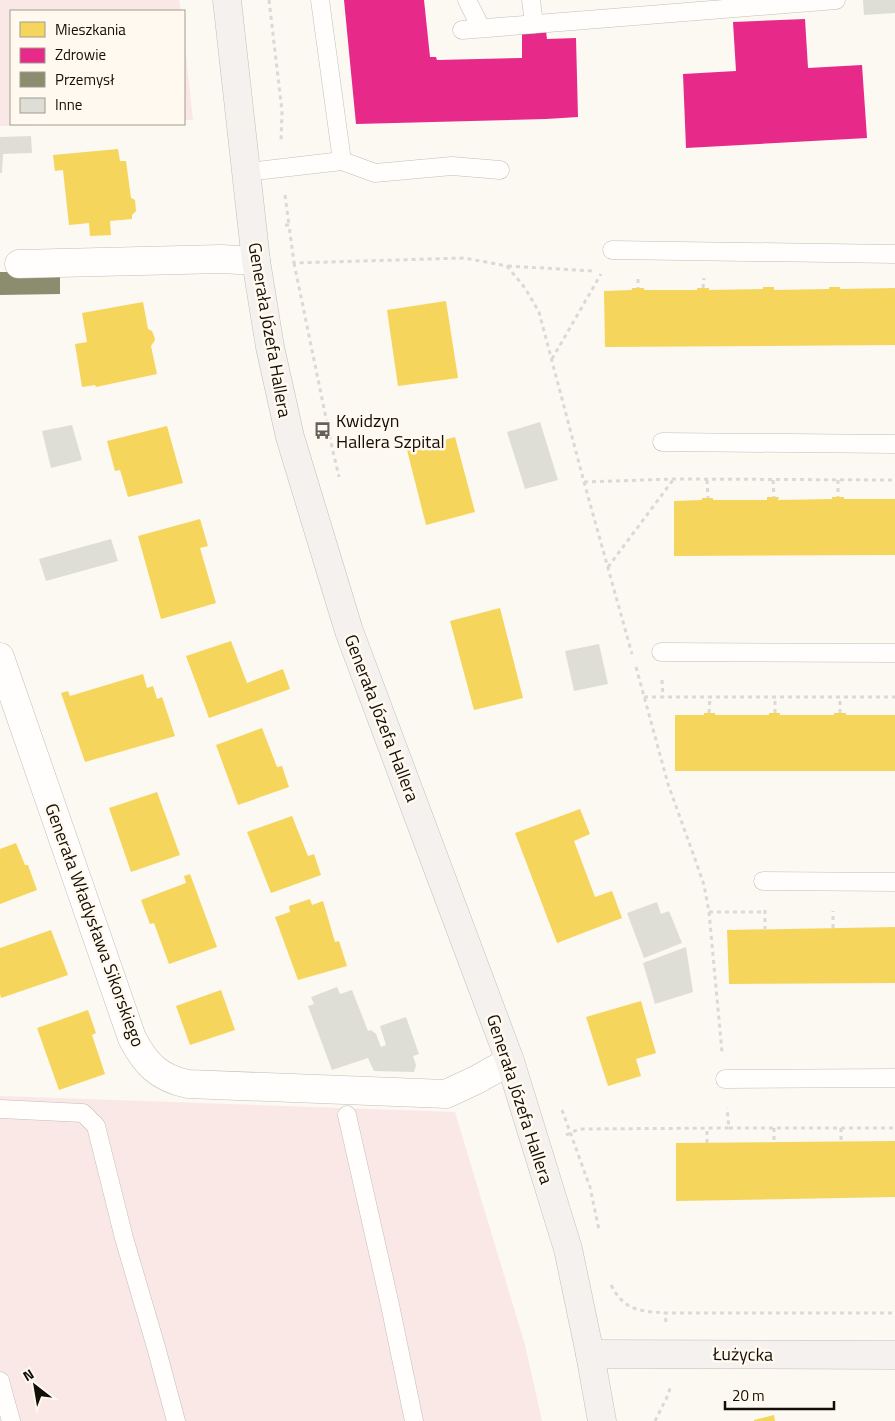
<svg xmlns="http://www.w3.org/2000/svg" width="895" height="1421" font-family="'Titillium Web',sans-serif">
<rect width="100%" height="100%" fill="#fcf8f2"/>
<g fill="#f9e8e6">
<polygon points="0,0 179,0 181,11 11,11 11,124 83,124 0,126"/>
<polygon points="184,37 193,120 184,120"/>
<polygon points="0,1096 455,1112 525,1345 542,1421 0,1421"/>
</g>
<g fill="#f6d55c">
<polygon points="118,149 120,161 126,161 131,198 135,200 136,211 132,215 132,219 110,221 111,235 90,236 89,223 69,225 63,170 55,171 53,155"/>
<polygon points="763,287 774,287 774,290 829,289 829,287 840,287 840,289 895,288 895,345 605,347 604,291 632,290 632,288 644,288 644,290 697,290 697,288 709,288 709,290 763,289"/>
<polygon points="446,301 458,378 398,386 387,310"/>
<polygon points="143,302 148,329 152,331 154,336 155,340 151,346 157,374 96,387 95,385 82,387 75,344 87,342 82,313"/>
<polygon points="167,426 183,483 128,497 120,470 115,471 107,441"/>
<polygon points="455,437 475,512 426,525 407,450"/>
<polygon points="767,497 779,497 778,500 832,499 832,497 844,497 844,499 895,499 895,555 674,556 674,501 702,500 702,498 713,498 713,500 767,500"/>
<polygon points="200,519 208,546 200,548 216,603 161,619 138,536"/>
<polygon points="500,608 523,698 474,710 450,621"/>
<polygon points="231,641 247,683 283,669 290,689 209,718 186,656"/>
<polygon points="143,674 147,688 153,686 157,699 162,697 175,736 85,762 61,693 68,691 70,696"/>
<polygon points="704,713 715,713 715,715 769,715 769,713 780,713 780,715 834,715 834,713 846,713 846,715 895,715 895,771 675,771 675,715 704,715"/>
<polygon points="262,728 277,767 282,766 289,787 238,805 216,745"/>
<polygon points="157,792 180,855 131,872 109,808"/>
<polygon points="580,809 590,834 574,841 595,897 612,891 622,918 557,943 515,833"/>
<polygon points="292,816 308,856 314,854 321,875 271,893 247,832"/>
<polygon points="16,843 25,865 28,865 37,890 0,904 0,849"/>
<polygon points="190,874 217,947 169,964 154,923 150,924 141,900 186,883 184,876"/>
<polygon points="310,899 312,905 323,901 335,942 339,941 347,966 298,980 275,917 290,912 289,906"/>
<polygon points="895,927 895,983 729,984 727,930"/>
<polygon points="51,930 68,975 1,998 0,994 0,948"/>
<polygon points="221,990 235,1030 190,1045 176,1006"/>
<polygon points="641,1001 656,1053 636,1059 641,1076 608,1086 586,1017"/>
<polygon points="88,1010 96,1033 92,1035 105,1074 59,1090 37,1028"/>
<polygon points="895,1141 895,1197 676,1201 676,1143"/>
<polygon points="774,1415 775,1421 754,1421 754,1420"/>
</g>
<g fill="#e7298a">
<polygon points="344,0 424,0 430,57 436,57 437,60 522,58 522,29 546,31 547,39 576,38 578,117 546,119 356,124"/>
<polygon points="805,19 808,68 862,65 867,138 686,148 683,74 736,71 733,22"/>
</g>
<polygon fill="#8c8c6e" points="0,272 60,272 60,294 0,295"/>
<g fill="#dfded6">
<polygon points="863,0 895,0 895,13 864,15"/>
<polygon points="31,136 32,153 3,154 2,173 0,173 0,137"/>
<polygon points="540,422 558,480 525,489 507,432"/>
<polygon points="72,425 82,460 51,468 42,431"/>
<polygon points="111,539 118,561 46,581 39,559"/>
<polygon points="599,644 608,684 574,691 565,651"/>
<polygon points="657,902 661,914 669,911 682,943 644,958 627,913"/>
<polygon points="686,947 693,992 655,1004 643,963"/>
<polygon points="337,987 340,994 352,990 368,1031 371,1030 376,1034 381,1047 386,1045 380,1026 406,1017 419,1054 413,1056 416,1065 414,1072 374,1071 368,1058 332,1070 308,1006 314,1004 311,997"/>
</g>
<g fill="none" stroke-linecap="round" stroke-linejoin="round">
<defs>
<g id="lane">
<polyline points="320,0 342,161"/>
<polyline points="467,0 481,28"/>
<polyline points="531,0 534,24"/>
<polyline points="462,30 836,0"/>
<polyline points="247,172 342,161 375,173 452,166 500,170"/>
<polyline points="612,250 895,254"/>
<polyline points="662,442 895,444"/>
<polyline points="661,652 895,653"/>
<polyline points="763,881 895,882"/>
<polyline points="725,1079 895,1078"/>
<polyline points="0,1109 83,1113 96,1126 124,1238 156,1347 176,1421"/>
<polyline points="347,1115 390,1305 414,1421"/>
<polyline points="0,1381 11,1421"/>
</g>
<g id="street">
<polyline points="19,264 221,259 256,261"/>
<path d="M0 657 132 1038C145 1063 158 1078 188 1084L446 1094 476 1080 510 1061"/>
</g>
<g id="secondary">
<polyline points="227,0 256,261 270,347 290,437 349,631 510,1061 568,1249 590,1354 602,1421"/>
<polyline points="590,1354 895,1355"/>
</g>
</defs>
<use href="#lane" stroke="#c3beb7" stroke-width="19"/>
<use href="#street" stroke="#c3beb7" stroke-width="29"/>
<use href="#secondary" stroke="#c3beb7" stroke-width="29"/>
<g stroke="#dbd9d8" stroke-width="3" stroke-dasharray="4 4" stroke-linecap="butt">
<polyline points="269,0 282,111 281,141"/>
<polyline points="285,195 289,225"/>
<polyline points="285,225 289,225 294,263 464,258 507,266 525,288 539,312 584,482 632,654"/>
<polyline points="294,263 332,447 339,477"/>
<polyline points="508,266 594,271"/>
<polyline points="638,279 638,288"/>
<polyline points="703,288 704,278"/>
<polyline points="552,359 601,274"/>
<polyline points="707,480 708,498"/>
<polyline points="773,480 774,498"/>
<polyline points="838,480 838,497"/>
<polyline points="584,482 673,479 895,480"/>
<polyline points="608,567 673,480"/>
<polyline points="636,667 668,784 695,859 704,885 709,912 722,1052"/>
<polyline points="662,680 663,697"/>
<polyline points="644,697 895,697"/>
<polyline points="709,713 710,697"/>
<polyline points="775,713 775,697"/>
<polyline points="840,713 840,697"/>
<polyline points="765,910 765,929"/>
<polyline points="709,912 766,912"/>
<polyline points="833,928 833,911"/>
<polyline points="562,1110 590,1187 599,1230"/>
<polyline points="729,1128 895,1128"/>
<polyline points="774,1128 774,1142"/>
<polyline points="841,1128 841,1141"/>
<polyline points="566,1135 579,1129 729,1128 727,1108"/>
<polyline points="707,1143 707,1128"/>
<path d="M611 1285C624 1310 638 1311 665 1313"/>
<polyline points="666,1322 665,1313 895,1313"/>
<polyline points="655,1421 669,1393 670,1386"/>
</g>
<use href="#lane" stroke="#fffefd" stroke-width="18"/>
<use href="#street" stroke="#fffefd" stroke-width="28"/>
<use href="#secondary" stroke="#f4f1ef" stroke-width="28"/>
</g>
<defs>
<symbol id="bus-bare" viewBox="-9 -9 18 18"><path d="M-5-6H5V4H4V6H2V4H-2V6H-4V4H-5ZM-3.5-4V0h7V-4ZM-3.5 1.2v1.5H-2V1.2ZM2 1.2v1.5H3.5V1.2Z" fill="#656059" stroke="#fff9ef" stroke-width="2.5" paint-order="stroke"/></symbol>
</defs>
<g fill-rule="evenodd">
<use href="#bus-bare" x="310" y="418" width="25" height="25"/>
</g>
<g text-anchor="middle" dominant-baseline="central" stroke-width="5" stroke-linejoin="round" paint-order="stroke">
<g font-size="18" fill="#130e06" stroke="#fff9ef">
<text transform="translate(270 330) rotate(80)">Generała Józefa Hallera</text>
<text transform="translate(382 718) rotate(69)">Generała Józefa Hallera</text>
<text transform="translate(95 925) rotate(70)">Generała Władysława Sikorskiego</text>
<text transform="translate(520 1099) rotate(72)">Generała Józefa Hallera</text>
<text transform="translate(743 1354) rotate(1)">Łużycka</text>
</g>
<g font-size="18" fill="#130e06" stroke="#fff9ef" text-anchor="start">
<text x="336" y="420">Kwidzyn<tspan x="336" dy="21">Hallera Szpital</tspan></text>
</g>
</g>
<rect x="10" y="10" width="175" height="115" fill="#fff9ef" stroke="#a19b92"/>
<rect x="20" y="22" width="25" height="15" fill="#f6d55c" stroke="#a19b92"/>
<text x="55" y="35" font-size="15" fill="#130e06">Mieszkania</text>
<rect x="20" y="48" width="25" height="15" fill="#e7298a" stroke="#a19b92"/>
<text x="55" y="60" font-size="15" fill="#130e06">Zdrowie</text>
<rect x="20" y="72" width="25" height="15" fill="#8c8c6e" stroke="#a19b92"/>
<text x="55" y="85" font-size="15" fill="#130e06">Przemysł</text>
<rect x="20" y="98" width="25" height="15" fill="#dfded6" stroke="#a19b92"/>
<text x="55" y="110" font-size="15" fill="#130e06">Inne</text>
<g transform="translate(35 1386) rotate(329)" stroke="#fff9ef" stroke-width="4" paint-order="stroke">
<path d="M0-4L9 19L0 12L-9 19Z" fill="#130e06"/>
<text y="-8" font-size="14" font-weight="bold" text-anchor="middle" fill="#130e06">N</text>
</g>
<path d="M725 1401v8h109v-8" fill="none" stroke="#130e06" stroke-width="2.5"/>
<text x="732" y="1401" font-size="15" fill="#130e06" stroke="#fff9ef" stroke-width="4" paint-order="stroke">20 m</text>
</svg>
